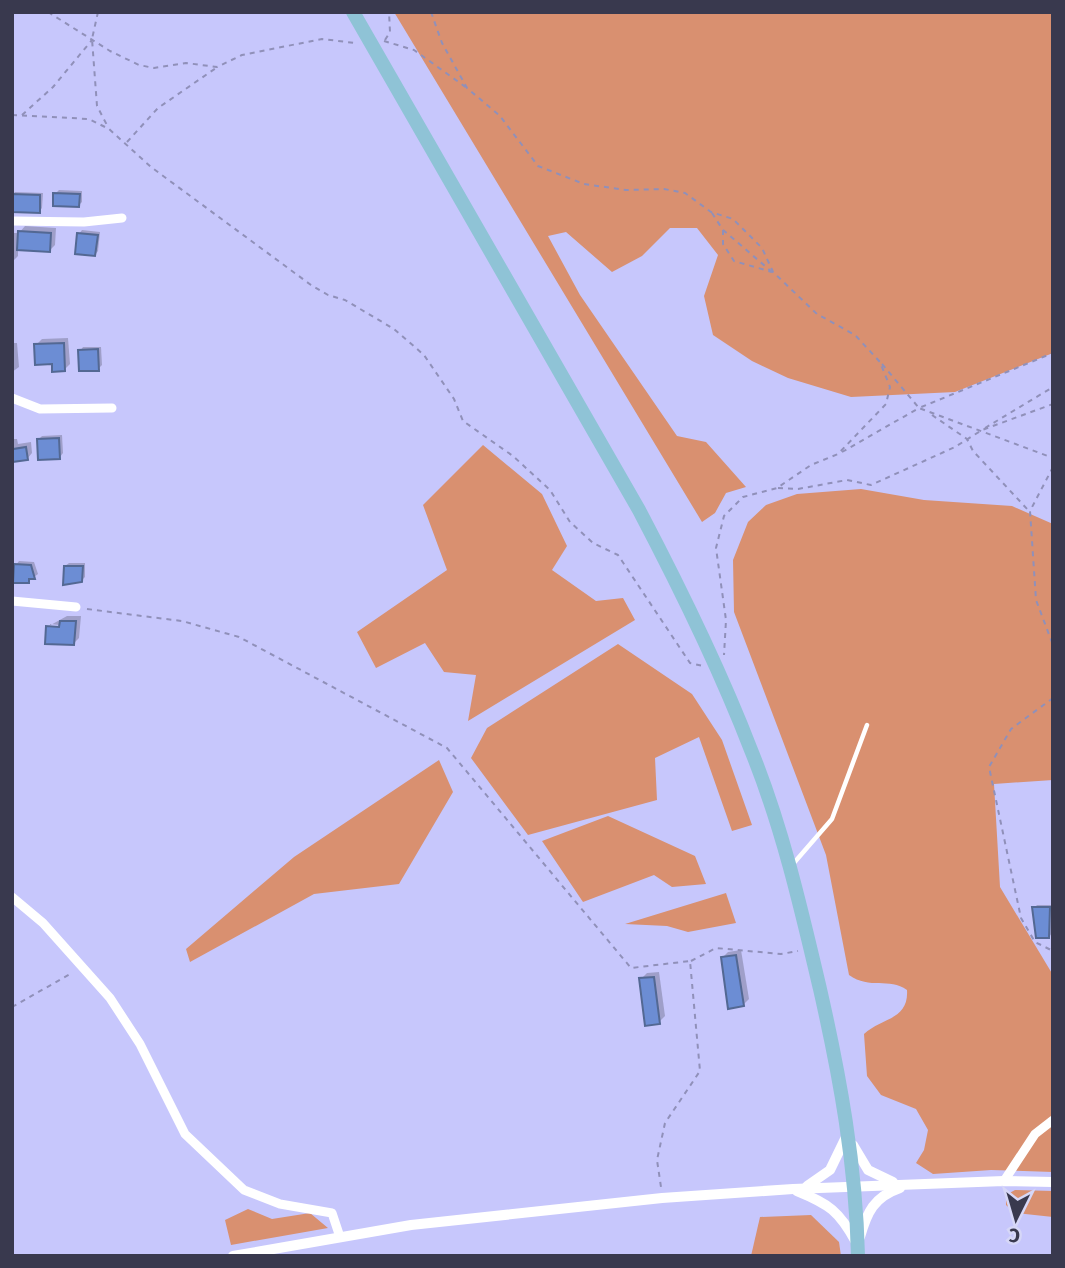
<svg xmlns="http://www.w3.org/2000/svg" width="1065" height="1268" font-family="'Fira Sans',sans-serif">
<rect width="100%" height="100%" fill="#c7c7fc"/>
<g fill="#d99070">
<polygon points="394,12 1053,12 1053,353 955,392 851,397 788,378 752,361 713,335 704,296 718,255 697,228 670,228 642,256 612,272 566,232 548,236 580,295 677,436 706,442 746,487 726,493 715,513 702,522"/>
<polygon points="483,445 542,494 567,546 552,570 596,601 623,598 635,620 468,721 476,675 444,672 425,643 376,668 357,632 447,570 423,505"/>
<path d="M861 489 924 500 1012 506 1053 524V780L994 784 1000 887 1053 975V1172L991 1170 933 1174 916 1163 924 1150 928 1130 916 1109 881 1095 867 1076 864 1034C881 1018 909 1020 907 990 889 977 870 990 849 975L826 855 734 612 733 560 748 522 766 505 797 494Z"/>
<polygon points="618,644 692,694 722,740 752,825 732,831 699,737 655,758 657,800 528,835 471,758 487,728"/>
<polygon points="439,760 453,792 399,884 314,894 190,962 186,949 294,857"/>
<polygon points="608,816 695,856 706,884 672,887 654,875 583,902 542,841"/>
<polygon points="726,893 736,923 688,932 667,926 625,924"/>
<polygon points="1015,1190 1053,1191 1053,1217 1015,1213 1006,1205 1006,1195"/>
<polygon points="248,1209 272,1219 310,1213 328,1228 231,1245 225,1220"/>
<polygon points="811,1215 839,1242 841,1256 751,1256 760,1217"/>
</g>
<g fill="#0003" fill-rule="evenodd">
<polygon points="59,190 82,191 82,202 78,206 55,194"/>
<polygon points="15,192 43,193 42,208 39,212 12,195"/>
<polygon points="25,226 56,228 55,245 50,250 18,249 18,256 12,262 12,233 19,233"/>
<polygon points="82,230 100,232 98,251 95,255 79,234"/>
<polygon points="68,338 70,364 64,370 36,345 42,339"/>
<polygon points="12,343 17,343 19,367 12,372"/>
<polygon points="83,347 101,347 102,365 98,369 80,351"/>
<polygon points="62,435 63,453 60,457 38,440 42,436"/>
<polygon points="12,439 17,439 18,444 31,442 32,453 27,459 12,461"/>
<polygon points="19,561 34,562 38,574 29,581 16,565"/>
<polygon points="69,563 85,563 85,577 82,580 65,566"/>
<path d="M67 616H81L79 638 74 643 47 627ZM50 624 68 626V629L50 628Z"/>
<polygon points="1037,905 1052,905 1052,933 1049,937 1038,923 1034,923 1034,908"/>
<polygon points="741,950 749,999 743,1005 722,958 728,952"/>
<polygon points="659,972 665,1016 659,1022 641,979 647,973"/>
</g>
<g fill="#6c8dd4" stroke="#536893" stroke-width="2">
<polygon points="53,193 80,194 79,207 53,206"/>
<polygon points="12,194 40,195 40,213 12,212"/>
<polygon points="18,231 51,233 50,252 17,250"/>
<polygon points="77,233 98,235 95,256 75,254"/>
<polygon points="64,343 65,371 52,372 52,364 35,365 34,344"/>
<polygon points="98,349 99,371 79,371 78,350"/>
<polygon points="59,438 60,459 38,460 37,439"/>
<polygon points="12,444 13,449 26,447 28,460 12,462"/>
<polygon points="14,564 31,565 35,579 29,579 29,583 13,583"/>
<polygon points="64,566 83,566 82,582 63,585"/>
<polygon points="60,621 76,621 74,645 45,644 46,626 59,627"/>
<polygon points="1032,907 1050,907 1049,938 1036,938"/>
<polygon points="736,955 744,1006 728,1009 721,957"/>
<polygon points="654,977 660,1024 645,1026 639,978"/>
</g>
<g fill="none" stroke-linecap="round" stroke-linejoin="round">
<g stroke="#9090b9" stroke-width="2" stroke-dasharray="5 5" stroke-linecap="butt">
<polyline points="48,12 110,51 139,65 154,68 186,63 217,67 242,55 322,39 355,43"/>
<polyline points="98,12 92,39 97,106 108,127"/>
<polyline points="431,12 442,43 467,88 500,116 538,166 584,184 626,190 664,189 685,193 711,212 733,219 762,248 773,272 817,314 855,335 880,362 890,387 886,404 838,454 811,465 777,488 743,497 724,516 716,548 726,620 724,655"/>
<polyline points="385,40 390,32 389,12"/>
<polyline points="384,41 414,50 467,88"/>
<polyline points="12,115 89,119 109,129 151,167 311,285 328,295 345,300 394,329 424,355 454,399 463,421 513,456 550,490 570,522 593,543 618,555 690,663 703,666"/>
<polyline points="22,115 53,87 92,40"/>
<polyline points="127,142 158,108 216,68"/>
<polyline points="712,213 723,230 772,272"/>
<polyline points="723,230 723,244 734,261 772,272"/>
<polyline points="882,364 919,408 1053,353"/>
<polyline points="932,415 967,439 973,451 1029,511"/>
<polyline points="985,428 1053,387"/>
<polyline points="842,452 919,408 1053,458"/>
<polyline points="1053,467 1030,511 1036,600 1053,645"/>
<polyline points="778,488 798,489 847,480 871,485 955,447 982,430 1053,404"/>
<polyline points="87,609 182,621 239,637 447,748 631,968 690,961 700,1071 665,1123 657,1160 661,1187"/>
<polyline points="1053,698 1011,729 989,767 1021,918 1035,942 1053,951"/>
<polyline points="691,961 716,948 781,954 798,951"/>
<polyline points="12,1007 72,973"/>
</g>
<polyline stroke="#fff" stroke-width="4.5" points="793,864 832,819 867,725"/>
<g stroke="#fff" stroke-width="9">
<polyline points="12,221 84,222 122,218"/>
<polyline points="12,398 40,409 112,408"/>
<polyline points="12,601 76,607"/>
<polyline points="12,897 43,923 110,998 140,1044 185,1134 244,1190 280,1204 332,1213 340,1237"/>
<polyline points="1004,1181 1035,1134 1053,1120"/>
</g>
<g stroke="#fff" stroke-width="10">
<polyline points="853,1145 868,1170 893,1182"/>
<polyline points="807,1186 830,1170 847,1135"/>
<path d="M797 1191C829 1204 839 1211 856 1242"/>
<path d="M860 1237C867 1212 874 1197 900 1188"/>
<polyline points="233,1256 411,1225 662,1198 793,1189 1004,1181 1053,1182"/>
</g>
<path stroke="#8fc3d6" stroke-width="14" d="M353 12 639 510C680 588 719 667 751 750 782 826 801 908 820 989 840 1077 856 1165 858 1256"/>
</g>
<rect width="1065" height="1268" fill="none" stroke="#39394e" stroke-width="28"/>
<g transform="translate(1016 1219) rotate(185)" stroke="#d6d7f7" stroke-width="5" paint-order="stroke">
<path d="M0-5L12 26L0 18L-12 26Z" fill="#39394e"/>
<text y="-10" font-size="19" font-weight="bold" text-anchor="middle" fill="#39394e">С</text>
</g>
</svg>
